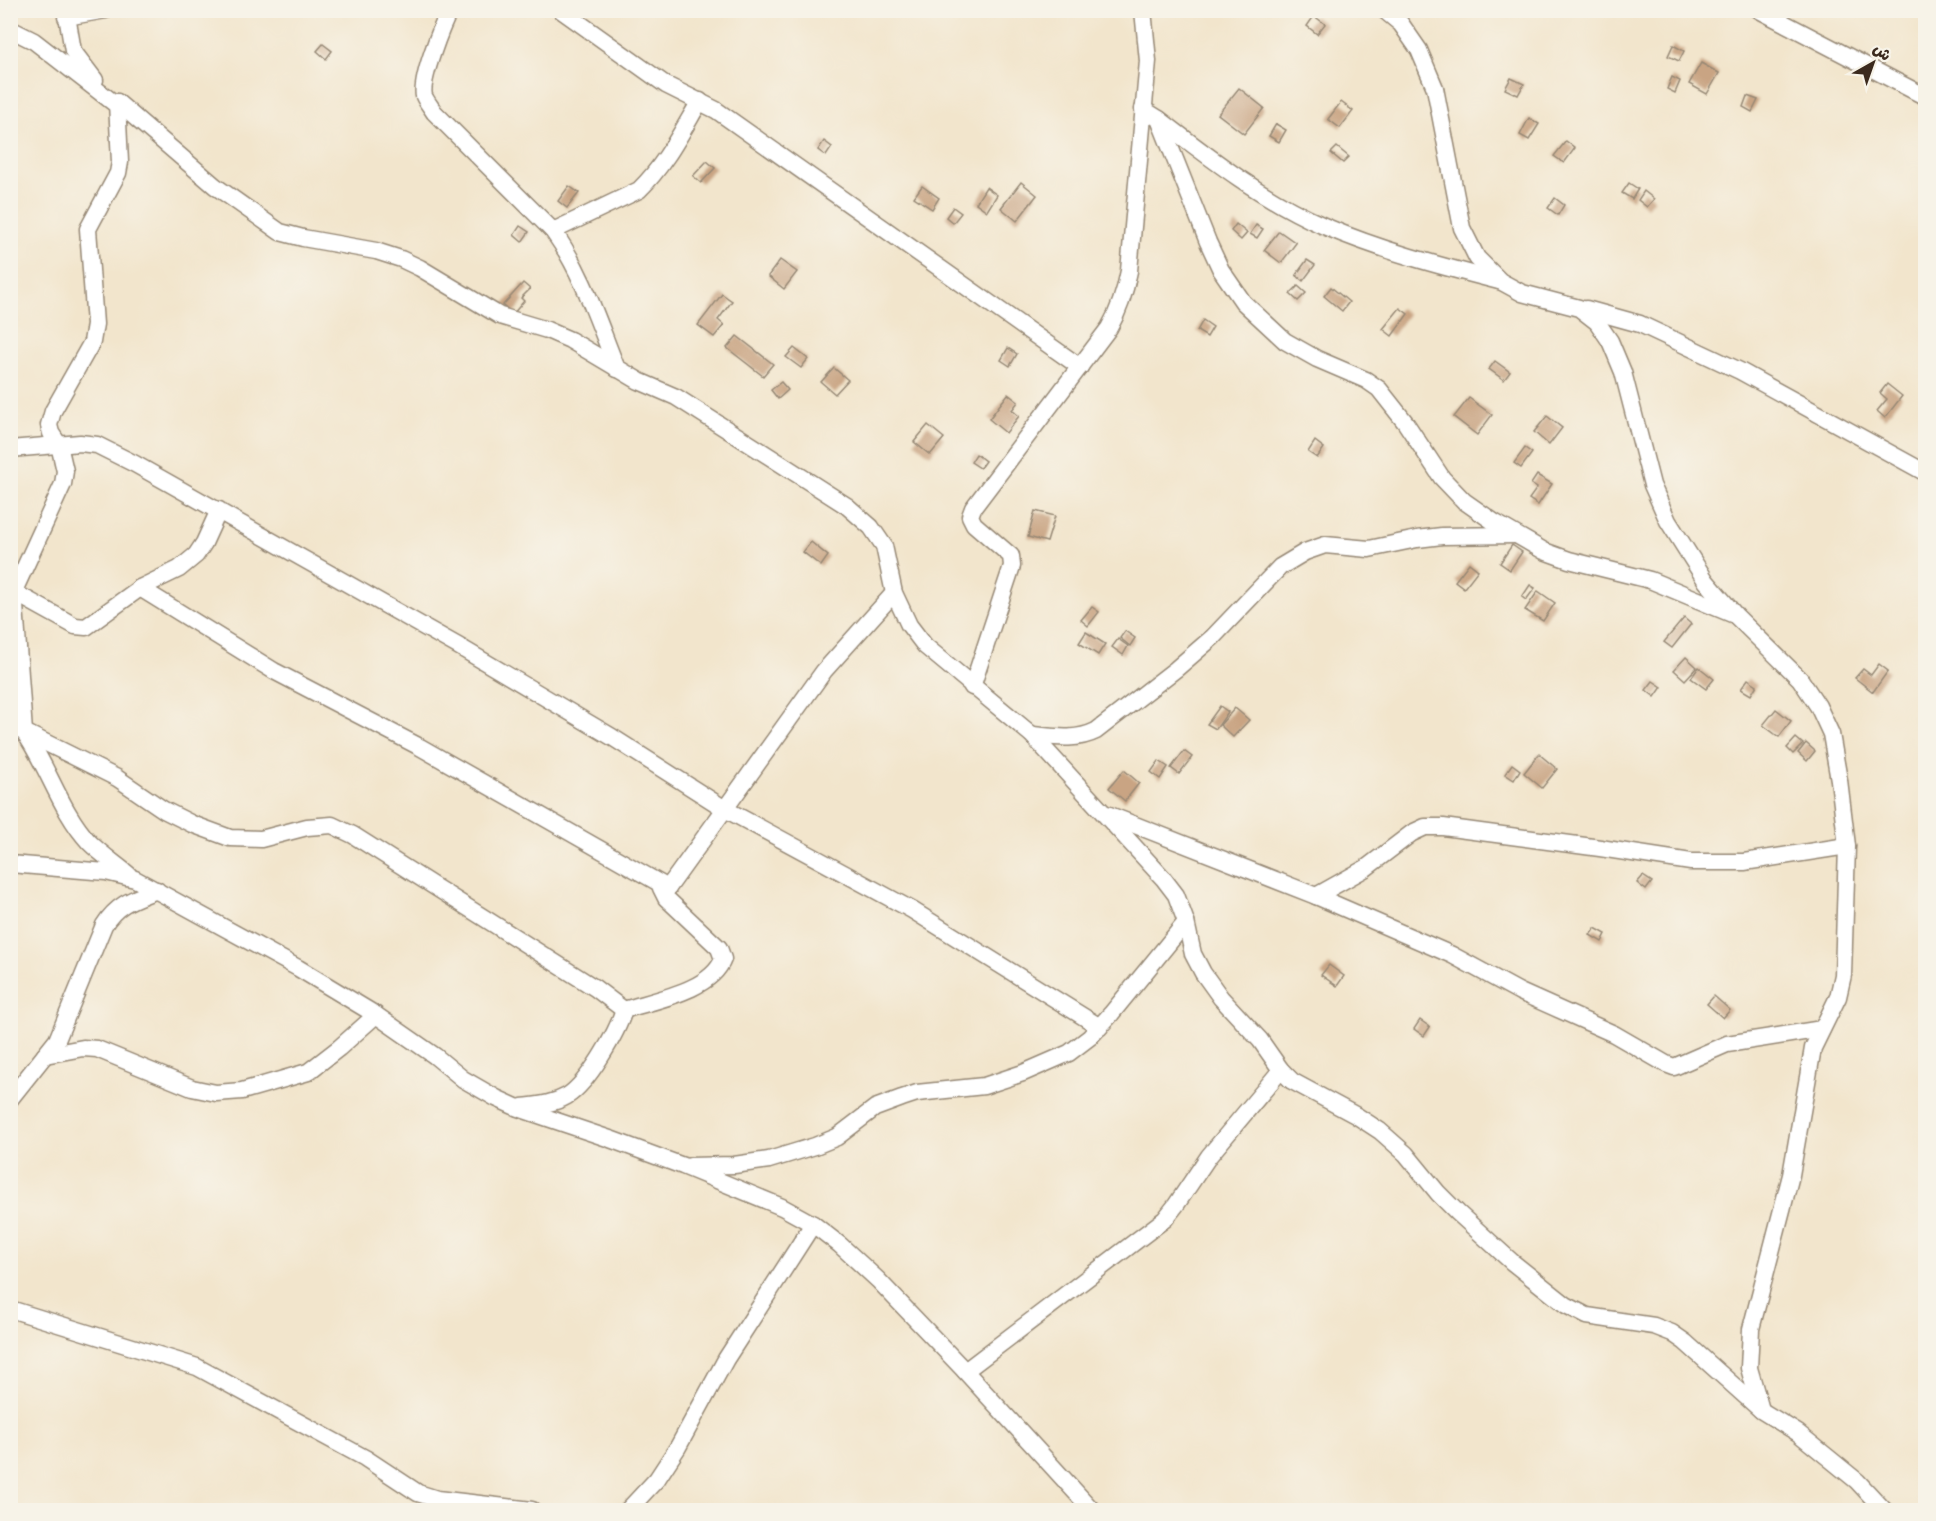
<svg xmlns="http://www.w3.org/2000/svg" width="1936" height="1521" font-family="Sriracha,'Playpen Sans Arabic',sans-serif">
<rect width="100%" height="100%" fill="#f7f3e8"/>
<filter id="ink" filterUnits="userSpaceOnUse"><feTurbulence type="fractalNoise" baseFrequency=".0167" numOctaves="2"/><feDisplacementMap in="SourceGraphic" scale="12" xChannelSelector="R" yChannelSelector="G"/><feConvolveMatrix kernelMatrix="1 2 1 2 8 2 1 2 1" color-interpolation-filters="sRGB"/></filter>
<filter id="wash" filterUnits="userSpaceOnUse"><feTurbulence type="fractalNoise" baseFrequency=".008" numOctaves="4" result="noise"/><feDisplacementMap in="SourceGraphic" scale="24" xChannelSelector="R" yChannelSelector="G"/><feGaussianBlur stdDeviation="1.35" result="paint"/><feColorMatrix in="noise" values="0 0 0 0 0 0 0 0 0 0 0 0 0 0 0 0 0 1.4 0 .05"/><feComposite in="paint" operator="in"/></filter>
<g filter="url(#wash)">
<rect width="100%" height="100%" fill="#f2e5cc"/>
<g id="blocks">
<g fill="#c9a483">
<polygon points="1314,16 1325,24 1317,34 1307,26"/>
<polygon points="323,44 332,51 326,59 317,51"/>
<polygon points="1673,45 1684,51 1679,61 1668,56"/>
<polygon points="1701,63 1719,73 1707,94 1689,84"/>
<polygon points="1672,77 1680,81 1675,93 1667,89"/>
<polygon points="1511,78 1524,84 1518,95 1505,89"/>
<polygon points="1239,88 1264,108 1244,134 1218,114"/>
<polygon points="1747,96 1758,100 1752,112 1743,107"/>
<polygon points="1341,102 1353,111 1340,128 1328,119"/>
<polygon points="1529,118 1539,124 1529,140 1520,135"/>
<polygon points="1276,124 1286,130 1279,142 1269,136"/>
<polygon points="824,141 832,147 826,156 818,150"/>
<polygon points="1566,141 1575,148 1564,163 1554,156"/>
<polygon points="1337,147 1349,157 1343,163 1331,153"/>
<polygon points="707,161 715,168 701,183 693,176"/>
<polygon points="1021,182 1037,195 1017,221 1001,208"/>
<polygon points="1629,183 1638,189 1632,199 1622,193"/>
<polygon points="569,186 579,193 567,208 558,201"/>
<polygon points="922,186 939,198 932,209 914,197"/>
<polygon points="986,187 997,195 987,211 976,203"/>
<polygon points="1644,191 1654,199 1647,207 1638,200"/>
<polygon points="1555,198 1564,205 1558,215 1548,208"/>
<polygon points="953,207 961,213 953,223 946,217"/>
<polygon points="1236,224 1247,233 1241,240 1231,231"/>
<polygon points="1256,225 1263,229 1257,238 1250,234"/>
<polygon points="520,226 529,232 522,242 514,235"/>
<polygon points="1279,231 1296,243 1281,263 1264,250"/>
<polygon points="780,260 797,272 784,289 768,276"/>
<polygon points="1307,260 1315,265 1303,281 1296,275"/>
<polygon points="523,283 530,289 521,298 524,301 513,314 503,305"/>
<polygon points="1298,286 1306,293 1298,301 1290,294"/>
<polygon points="1331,287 1349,302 1342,311 1324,296"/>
<polygon points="722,294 732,301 718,320 724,325 714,337 698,325"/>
<polygon points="1400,308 1408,314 1392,336 1383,329"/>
<polygon points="1203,320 1213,327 1207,337 1197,331"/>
<polygon points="737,336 773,364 763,376 727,348"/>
<polygon points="794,348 808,359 801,368 786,357"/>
<polygon points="1008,348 1017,354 1010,366 1001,360"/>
<polygon points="1495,361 1510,372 1504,380 1489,369"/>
<polygon points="834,368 848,380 835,394 821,382"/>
<polygon points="781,382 788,390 778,399 771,390"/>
<polygon points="1887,384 1902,396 1885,418 1877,411 1887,399 1880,393"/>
<polygon points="1008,394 1018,402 1012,410 1019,416 1006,433 989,419"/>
<polygon points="1469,398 1492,415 1477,435 1454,417"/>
<polygon points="1547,416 1562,428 1549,445 1534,432"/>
<polygon points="928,425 944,438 930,455 914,442"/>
<polygon points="1315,441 1324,448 1317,458 1308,452"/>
<polygon points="1525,448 1532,453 1521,468 1514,463"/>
<polygon points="976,454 985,461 980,468 971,462"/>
<polygon points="1537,475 1552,484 1538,505 1529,499 1537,488 1531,484"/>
<polygon points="1035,511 1055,516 1047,542 1028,537"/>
<polygon points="811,542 828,556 821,566 803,552"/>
<polygon points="1512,545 1522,552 1510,570 1500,563"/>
<polygon points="1469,563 1478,570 1464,588 1455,581"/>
<polygon points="1530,585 1535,588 1526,600 1522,597"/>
<polygon points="1538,591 1555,603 1543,621 1525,610"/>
<polygon points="1092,607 1099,612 1088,626 1081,620"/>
<polygon points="1684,618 1691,624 1672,648 1664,642"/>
<polygon points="1125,631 1135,638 1130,646 1120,638"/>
<polygon points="1086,632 1105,644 1098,655 1079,643"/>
<polygon points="1118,639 1128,646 1123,655 1112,647"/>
<polygon points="1686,657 1697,667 1685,680 1674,670"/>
<polygon points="1879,664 1888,671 1873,692 1855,678 1863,669 1871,675"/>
<polygon points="1699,667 1714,679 1706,689 1691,678"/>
<polygon points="1748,679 1757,685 1751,695 1741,689"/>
<polygon points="1653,681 1662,687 1655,697 1646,690"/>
<polygon points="1220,706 1228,712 1216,729 1207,724"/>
<polygon points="1235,708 1249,720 1233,737 1220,725"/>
<polygon points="1776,709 1791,721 1779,737 1763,725"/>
<polygon points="1796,738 1803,744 1793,754 1787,748"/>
<polygon points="1806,743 1815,751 1807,761 1798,753"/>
<polygon points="1184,751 1192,757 1179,774 1171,768"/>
<polygon points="1539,754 1557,769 1542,788 1524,773"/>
<polygon points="1159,761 1168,767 1160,779 1151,772"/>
<polygon points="1512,764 1520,770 1514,780 1505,774"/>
<polygon points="1124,770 1139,783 1125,801 1109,788"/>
<polygon points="1643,876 1652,882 1646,890 1637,883"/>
<polygon points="1595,928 1606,934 1602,942 1590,935"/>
<polygon points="1329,965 1344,976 1337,986 1321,975"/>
<polygon points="1714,996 1730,1010 1723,1018 1707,1004"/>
<polygon points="1420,1020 1430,1027 1424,1036 1414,1029"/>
</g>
</g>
</g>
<g filter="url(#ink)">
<use href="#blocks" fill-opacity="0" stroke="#968875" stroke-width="1.5"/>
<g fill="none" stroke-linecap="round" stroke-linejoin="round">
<defs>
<g id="street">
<polyline points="66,10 73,51 95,80"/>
<path d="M450 10C442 25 420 80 424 96 426 101 431 107 434 112L553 231C583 273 598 322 617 369"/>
<polyline points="561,10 666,85 716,110 1080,367"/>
<polyline points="1384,10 1401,24 1419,50 1435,88 1462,228 1477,258 1500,281 1522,293 1579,308 1597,322 1610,341 1623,372 1652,485 1668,521 1706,581 1736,616 1800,679 1818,706 1831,734 1839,780 1847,846 1843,975 1838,997 1813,1048 1791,1175 1751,1329 1749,1368 1761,1410"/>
<polyline points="1759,10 1926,97"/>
<polyline points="66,17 106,10"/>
<polyline points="10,29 34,41 114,103 117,102 215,186 280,232 303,238 376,251 401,259 420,268 500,316 547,330 570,340 639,381 676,397 847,506 871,527 884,546 894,593 909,625 925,646 1032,735 1163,878 1176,895 1186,922 1193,954 1203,973 1221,998 1260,1040 1281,1070 1292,1081 1357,1116 1380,1131 1406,1154 1438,1193 1458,1213 1512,1262 1566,1305 1587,1316 1654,1326 1672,1333 1685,1342 1762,1411 1798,1433 1857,1481 1884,1510"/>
<path d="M117 102 120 162 118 173 88 229 95 324 92 342 53 411 49 425 51 433 59 445 65 471 63 484 14 591 24 732C48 766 61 812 89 842 101 854 116 864 129 875"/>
<polyline points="1143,109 1159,119 1208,242 1221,270 1243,302 1285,341 1317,359 1366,380 1379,389 1405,422 1442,478 1464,501 1494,522 1544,551 1569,560 1650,580 1732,614"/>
<path d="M1159 119C1211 159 1264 200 1324 226 1380 250 1440 266 1499 281"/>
<path d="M553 231 639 190C665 165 682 131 700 101"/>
<polyline points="1586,309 1640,324 1740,371 1926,473"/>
<polyline points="10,449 80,443 97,445 135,464 458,646 612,737 725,809 912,910 1100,1027"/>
<polyline points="140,588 274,671 420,747 668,888"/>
<polyline points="10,590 75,626 86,627 140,588 179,569 196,555 204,543 219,510"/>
<path d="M972 687 1012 566 1011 556 974 524 970 516 973 508 1109 328C1120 309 1125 292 1129 271L1148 61 1143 10"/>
<polyline points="10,725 117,778 164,810 192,824 230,838 261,839 307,827 332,825 353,835 595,988 624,1010"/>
<path d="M1032 735C1054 737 1076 741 1096 731L1176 669 1213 637 1280 567 1305 552 1325 545 1369 549 1417 539 1442 536 1515 535"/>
<polyline points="1107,814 1316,896 1452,955 1520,992 1614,1034 1666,1064 1674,1067 1727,1044 1822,1029"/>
<polyline points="10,864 106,872 135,879 298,968 376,1015 435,1056 463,1079 496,1098 518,1108 610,1139 683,1166 782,1207 813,1224 840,1245 878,1280 965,1371 1092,1510"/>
<polyline points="1316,896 1366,868 1412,833 1425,827 1443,827 1600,848 1691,862 1744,862 1847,846"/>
<path d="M624 1010C654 1000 711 991 723 959L719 948 666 898 661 888H668L824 671 894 593"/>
<polyline points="45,1055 83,1048 97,1049 192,1088 216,1093 242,1091 308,1072 339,1048 376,1015"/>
<path d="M10 1099 57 1040 104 925C118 903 134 899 157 890"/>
<path d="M522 1107C538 1105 553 1104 567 1096 588 1083 617 1033 624 1010"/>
<polyline points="690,1166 734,1165 769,1160 815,1146 837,1137 875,1108 902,1098 917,1093 984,1086 1023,1073 1069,1053 1090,1037 1111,1014 1186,922"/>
<polyline points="10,1309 197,1367 365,1458 418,1493 437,1499 532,1510"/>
<polyline points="965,1371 1165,1219 1176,1205 1209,1156 1281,1070"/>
<polyline points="628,1510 657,1479 678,1447 726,1359 813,1224"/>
</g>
</defs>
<use href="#street" stroke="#968875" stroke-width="19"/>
<use href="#street" stroke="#fff" stroke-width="16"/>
</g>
</g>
<rect width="1936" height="1521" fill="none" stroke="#f7f3e8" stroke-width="36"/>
<g transform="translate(1873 63) rotate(40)" stroke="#f7f3e8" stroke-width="4.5" paint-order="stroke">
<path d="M0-4.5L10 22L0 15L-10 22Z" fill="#3b2a1e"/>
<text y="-9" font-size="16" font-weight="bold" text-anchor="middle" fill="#3b2a1e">ش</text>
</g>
</svg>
